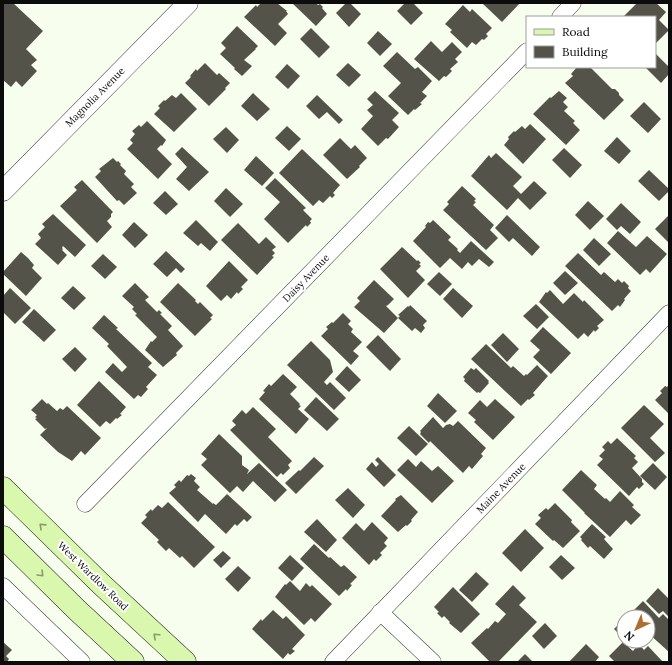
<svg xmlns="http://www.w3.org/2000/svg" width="672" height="665" font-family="Lora,serif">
<rect width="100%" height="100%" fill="#f8feed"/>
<g fill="#545349">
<polygon points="3,3 13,3 43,31 26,49 37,60 31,65 37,71 22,87 16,81 11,87 3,80"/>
<polygon points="261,3 277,3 287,11 286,11 288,14 278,24 287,33 275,46 244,17 256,5 257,7"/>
<polygon points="292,3 316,3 318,5 320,4 323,7 322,8 327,14 316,26"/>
<polygon points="346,3 350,3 361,14 349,27 336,13"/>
<polygon points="405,3 413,3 423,13 411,25 397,11"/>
<polygon points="482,3 520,3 502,22"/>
<polygon points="637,3 656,3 666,12 659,20 669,30 655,44 655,17 623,17"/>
<polygon points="463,5 470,12 472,9 492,28 486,34 488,36 484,40 482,39 476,45 472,42 467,48 450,32 452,30 445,24"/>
<polygon points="237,26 258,46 255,49 256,49 244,60 252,66 242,76 234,69 235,68 220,54 226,48 221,43"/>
<polygon points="311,28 330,47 319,58 300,39"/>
<polygon points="378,31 392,44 380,56 367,43"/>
<polygon points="431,41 442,52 452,42 462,52 455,59 458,62 450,69 452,71 446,77 444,76 439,81 414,59"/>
<polygon points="397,52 415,69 418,67 432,81 422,92 427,96 420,103 422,104 415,110 414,109 408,115 388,96 401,83 383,66"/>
<polygon points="655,53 669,67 669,74 661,83 645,67 655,67"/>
<polygon points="205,63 217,75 219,73 230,83 225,88 226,89 209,106 185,83 191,77 190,76 196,69 197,71"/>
<polygon points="348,63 361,75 349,87 336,75"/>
<polygon points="287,64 300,76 288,89 275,77"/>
<polygon points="577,67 590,67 612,89 615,89 619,93 619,95 624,100 604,120 565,83 573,76 571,74"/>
<polygon points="375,91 399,113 392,120 399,127 388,139 386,138 378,146 361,129 373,116 367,110 373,105 367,99"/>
<polygon points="559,91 567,98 563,102 568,107 564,111 575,121 573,123 580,130 566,145 533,114 550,97 551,98"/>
<polygon points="181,93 197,109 174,132 154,114 160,108 158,106 164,100 165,101 172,95 176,98"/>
<polygon points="253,93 270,109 257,121 241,106"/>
<polygon points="317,95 343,120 339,124 327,112 319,119 306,106"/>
<polygon points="644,102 661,119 648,133 630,116"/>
<polygon points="147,121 166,140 162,146 161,145 157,149 172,164 158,179 127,149 133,143 130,140 135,134 132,131 139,125 141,127"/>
<polygon points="530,124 546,139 523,164 504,145 509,139 508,137 514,131 515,132 522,126 525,129"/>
<polygon points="287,126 301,139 289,151 275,138"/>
<polygon points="226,127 239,140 227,153 213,139"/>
<polygon points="617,137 631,151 619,164 604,151"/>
<polygon points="340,138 351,149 355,145 367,158 359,166 360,167 347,179 323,155"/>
<polygon points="182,147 209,172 189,191 176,179 187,167 175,154"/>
<polygon points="564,148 582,165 570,178 552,160"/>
<polygon points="302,149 340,185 333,193 335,195 332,198 330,196 323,203 319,200 313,206 279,173"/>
<polygon points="496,153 522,177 513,186 521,194 534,181 547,193 530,210 518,198 507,210 471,176 489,155 491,158"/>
<polygon points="256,156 274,173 262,186 244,170"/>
<polygon points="113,158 117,162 118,161 121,164 120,165 126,171 124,174 134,184 131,187 137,193 124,205 119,200 117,201 95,177 101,171 99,169"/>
<polygon points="649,170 669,189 669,191 659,201 638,181"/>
<polygon points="275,178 306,208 303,210 312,219 310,221 311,223 307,227 306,225 288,243 264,219 280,202 265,188"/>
<polygon points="82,180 113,212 111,214 111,217 107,221 112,227 97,243 60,206 77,190 74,187"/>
<polygon points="462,186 476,199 474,201 476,202 473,205 494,225 490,230 498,238 486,250 443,210 449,204 447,202"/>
<polygon points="226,188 243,204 230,217 214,201"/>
<polygon points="165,191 178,204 166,215 153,203"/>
<polygon points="588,201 604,216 590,230 575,215"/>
<polygon points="621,203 641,222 630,234 621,226 617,230 606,219"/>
<polygon points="53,214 86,245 75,257 63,246 62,248 63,249 62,250 67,255 58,265 35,244 41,238 38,234 45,227 42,224"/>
<polygon points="507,215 540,247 532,256 513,238 509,242 495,228"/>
<polygon points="669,215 669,243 655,229"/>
<polygon points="196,220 218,242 210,251 201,243 198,246 183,233"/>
<polygon points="433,220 451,237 448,240 458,249 457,250 460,253 471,241 494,262 489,267 479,259 472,266 468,262 462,269 450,258 440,268 413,241 426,227 425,226 428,222 430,223"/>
<polygon points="134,222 148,235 135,248 122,235"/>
<polygon points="238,223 259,244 266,237 276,247 272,250 275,253 272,256 274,257 257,275 221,240"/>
<polygon points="618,231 636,247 647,236 667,254 650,273 646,269 640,275 607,243"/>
<polygon points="594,238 611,254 599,266 583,250"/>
<polygon points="402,247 417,261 418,260 421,263 419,264 421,266 416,271 425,280 408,298 380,269"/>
<polygon points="166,251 185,269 181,273 176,268 167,277 153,264"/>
<polygon points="21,252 28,258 34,265 32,268 42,278 26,296 3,274 3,272"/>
<polygon points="578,253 601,275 604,272 615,282 618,279 622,283 624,281 629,286 628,288 631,291 624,299 625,300 620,307 618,305 612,311 565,266"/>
<polygon points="103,254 117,267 105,279 91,266"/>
<polygon points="229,261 248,280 241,287 243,289 238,294 237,292 231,299 227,295 221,301 206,286"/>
<polygon points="565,271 578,283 565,295 553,283"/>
<polygon points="439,272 452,284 440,296 427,284"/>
<polygon points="374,280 394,299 388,305 386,306 398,318 384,333 354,307 360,301 357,298"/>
<polygon points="135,283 149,297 145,300 157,312 159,310 162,313 160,314 172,326 168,330 183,346 176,353 177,355 163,367 145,350 151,341 152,342 157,337 135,315 137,314 132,309 134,307 122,296"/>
<polygon points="178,283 196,300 195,301 198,304 200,302 213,315 210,318 212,319 195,336 160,302"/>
<polygon points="73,286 86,298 74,310 61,298"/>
<polygon points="10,288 31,308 15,324 3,312 3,296"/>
<polygon points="453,288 473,306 462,318 443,299"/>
<polygon points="550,290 563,304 574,293 583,302 584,300 604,320 597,326 599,328 595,332 594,330 588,337 584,333 578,339 539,302 546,292 547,293"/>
<polygon points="536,304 549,317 537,329 523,316"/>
<polygon points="410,305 427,321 423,325 425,328 421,333 415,328 412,331 398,318 400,316 398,315 408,306 409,307"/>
<polygon points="34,309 56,330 44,342 22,322"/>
<polygon points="343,313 351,321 348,324 353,329 351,332 362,342 353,351 359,356 351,365 321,336 328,329 326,327 332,322 333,323"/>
<polygon points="104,315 118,328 116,329 152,363 148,367 157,375 146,387 148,389 141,397 138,395 134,399 105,372 113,363 122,372 127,367 107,346 109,344 92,328"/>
<polygon points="543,327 571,353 551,374 533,357 540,350 530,341"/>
<polygon points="503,333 519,349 507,362 491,345"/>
<polygon points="378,335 401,359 390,371 366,347"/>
<polygon points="311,341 330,360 333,372 324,382 327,385 330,382 346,398 334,410 287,365"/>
<polygon points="486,344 511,368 513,366 524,376 526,374 527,375 537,365 548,376 533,393 535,395 529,400 528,399 521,406 471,359"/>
<polygon points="75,347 87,359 75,372 62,359"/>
<polygon points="347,366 361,380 349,392 335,379"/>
<polygon points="471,368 474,370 476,368 489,381 488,382 489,383 480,393 478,392 477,393 464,381 465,379 463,377"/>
<polygon points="283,374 297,387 290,394 300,404 299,405 301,406 298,409 309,419 296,434 259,399 265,392 263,391 269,384 271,386"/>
<polygon points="99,381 126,407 120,414 122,415 117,419 116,418 110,424 106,421 100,427 77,405"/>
<polygon points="669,385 669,414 655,400 662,393 660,391 665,386 667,387"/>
<polygon points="438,393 457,411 445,423 427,406"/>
<polygon points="316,397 339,419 327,431 304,410"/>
<polygon points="42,399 47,404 48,403 57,411 60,408 63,410 67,406 101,438 85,455 81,451 72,461 58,452 40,435 47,428 45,429 35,419 37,418 35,417 37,415 31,410"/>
<polygon points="495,399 515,417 493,440 474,422 476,420 468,413 480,400 487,407"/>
<polygon points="644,405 664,424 650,438 665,453 655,462 621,428"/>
<polygon points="253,407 276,429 268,437 292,461 288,465 290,468 283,475 281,473 277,477 230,430 236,425 232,421 242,410 246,414"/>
<polygon points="433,417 443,428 446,425 450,424 453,426 458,421 486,448 481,454 483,456 472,469 469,466 463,473 430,441 429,443 420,434 421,432 420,431"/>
<polygon points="409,426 428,444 416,456 397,438"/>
<polygon points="219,434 242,456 242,465 249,470 247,474 259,463 287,490 275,502 253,481 243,492 237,486 230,493 201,465 207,459 201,454"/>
<polygon points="617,438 636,456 634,458 638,462 632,468 642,479 642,482 644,484 639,489 637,487 629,496 597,465 603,459 599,456 605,450 602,447 608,441 611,444"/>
<polygon points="314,457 324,466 296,494 285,483 299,470 300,471"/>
<polygon points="378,457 396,475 384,487 366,469 372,462 376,467 379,464 375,460"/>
<polygon points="408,459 416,467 421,461 432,471 438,466 454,481 432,503 397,470"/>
<polygon points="653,463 667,477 655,490 640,476"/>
<polygon points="581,470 597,485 594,489 605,499 606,498 610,502 620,491 634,505 632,507 641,515 631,525 626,520 610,537 584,513 585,513 562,490"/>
<polygon points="191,474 196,478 194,481 200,487 197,490 213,504 213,503 216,505 227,494 252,517 247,522 244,519 237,526 235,524 226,534 205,514 198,522 169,493 176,487 174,485 179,480 181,482 187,475 189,476"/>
<polygon points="348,488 365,505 353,518 335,500"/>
<polygon points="401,495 418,512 411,520 412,521 407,526 406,525 398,532 381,516 396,500 395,499"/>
<polygon points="168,502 215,547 194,568 182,556 180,558 169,548 166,551 157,542 159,540 141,523 147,517 145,515 151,509 152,511 158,505 162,508"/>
<polygon points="555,503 572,520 571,522 580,531 563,548 554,540 553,541 535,524 541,518 538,515 546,508 548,510"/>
<polygon points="317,519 337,540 326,552 304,532"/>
<polygon points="372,522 388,538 384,543 387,546 380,553 382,555 376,561 374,559 369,565 342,538 356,523 364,531"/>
<polygon points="592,524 606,537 604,539 613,549 604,559 590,546 588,548 581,540 582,539 580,537"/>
<polygon points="525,529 544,548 521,572 502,553"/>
<polygon points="314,544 329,558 330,557 341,567 344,565 357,577 350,584 352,585 347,591 346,589 339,596 300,559"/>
<polygon points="223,551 231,558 221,568 213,560"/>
<polygon points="290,555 304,568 292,581 278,568"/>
<polygon points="561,555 575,568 562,580 549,567"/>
<polygon points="238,566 251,578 238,592 225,579"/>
<polygon points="476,572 489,584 472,602 459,590"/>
<polygon points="290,581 300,591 306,583 310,587 312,585 332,604 315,622 311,618 304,625 275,597 285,584 286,585"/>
<polygon points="513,585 526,598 519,605 537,622 498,662 490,662 471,643 487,628 488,629 495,621 498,623 506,614 495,604"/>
<polygon points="453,587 480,614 461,633 449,623 450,622 444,616 442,618 437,613 439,612 434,607"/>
<polygon points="658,588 669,599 669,617 663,611 659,614 646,601"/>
<polygon points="643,601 659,618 663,614 669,620 669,652 648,633 648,617 632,617 629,615"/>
<polygon points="273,610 283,619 286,616 305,635 292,649 295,651 290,655 288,653 283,659 252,629 261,619 262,621"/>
<polygon points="624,619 624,639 614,629"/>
<polygon points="545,623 557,636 544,649 532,636"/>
<polygon points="3,642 12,650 6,656 9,659 7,662 3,662"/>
<polygon points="623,642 633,651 639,644 644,650 648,646 663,662 615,662 609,656"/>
<polygon points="586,644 599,657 595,662 569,662"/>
<polygon points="525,654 533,662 517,662"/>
</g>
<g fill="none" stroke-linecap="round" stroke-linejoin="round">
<defs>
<g id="minor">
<polyline points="560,17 573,3"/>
<polyline points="85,504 527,51"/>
<polyline points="3,586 82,662"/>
<polyline points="380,612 433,662"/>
<polyline points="333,662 669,313"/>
</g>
<polyline id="tertiary" points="3,191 188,3"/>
<g id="secondary">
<polyline points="3,488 101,584 185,662"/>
<polyline points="3,537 77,610 133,662"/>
</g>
</defs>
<use href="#minor" stroke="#3f3f3f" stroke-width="17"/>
<use href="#tertiary" stroke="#3f3f3f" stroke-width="21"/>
<use href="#secondary" stroke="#2e2e2e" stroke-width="23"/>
<use href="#minor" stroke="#fff" stroke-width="16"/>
<use href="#tertiary" stroke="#fff" stroke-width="20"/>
<use href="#secondary" stroke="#d9f8ad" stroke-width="22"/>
</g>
<defs><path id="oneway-chevron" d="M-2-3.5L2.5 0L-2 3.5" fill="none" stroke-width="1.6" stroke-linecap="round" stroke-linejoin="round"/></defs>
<g stroke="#879a6d">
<use href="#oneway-chevron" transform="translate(42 526) rotate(-136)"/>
<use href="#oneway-chevron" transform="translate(41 574) rotate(45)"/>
<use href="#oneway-chevron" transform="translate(156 636) rotate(-137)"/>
</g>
<g text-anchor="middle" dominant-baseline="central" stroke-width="4" stroke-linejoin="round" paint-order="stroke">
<g font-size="10" fill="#0c0c0c" stroke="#fff">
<text transform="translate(95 97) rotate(-45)">Magnolia Avenue</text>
<text transform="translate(306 278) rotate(-46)">Daisy Avenue</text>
<text transform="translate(501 488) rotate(-46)">Maine Avenue</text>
<text transform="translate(93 576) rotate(44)">West Wardlow Road</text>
</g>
</g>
<rect width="672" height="665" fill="none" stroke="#0c0c0c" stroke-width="8"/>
<rect x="526" y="16" width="130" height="52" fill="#ffffff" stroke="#9e9e9e"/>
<rect x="534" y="29" width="20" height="6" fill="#d9f8ad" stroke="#9e9e9e"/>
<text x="562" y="36" font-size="12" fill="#0c0c0c">Road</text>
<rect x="534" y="46" width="20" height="12" fill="#545349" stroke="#9e9e9e"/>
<text x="562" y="56" font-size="12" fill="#0c0c0c">Building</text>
<g transform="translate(636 629) rotate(224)"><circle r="19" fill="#ffffff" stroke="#9e9e9e"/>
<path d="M0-3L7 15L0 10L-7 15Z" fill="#b06d30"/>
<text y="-6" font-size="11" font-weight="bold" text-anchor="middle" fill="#0c0c0c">N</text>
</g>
</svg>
